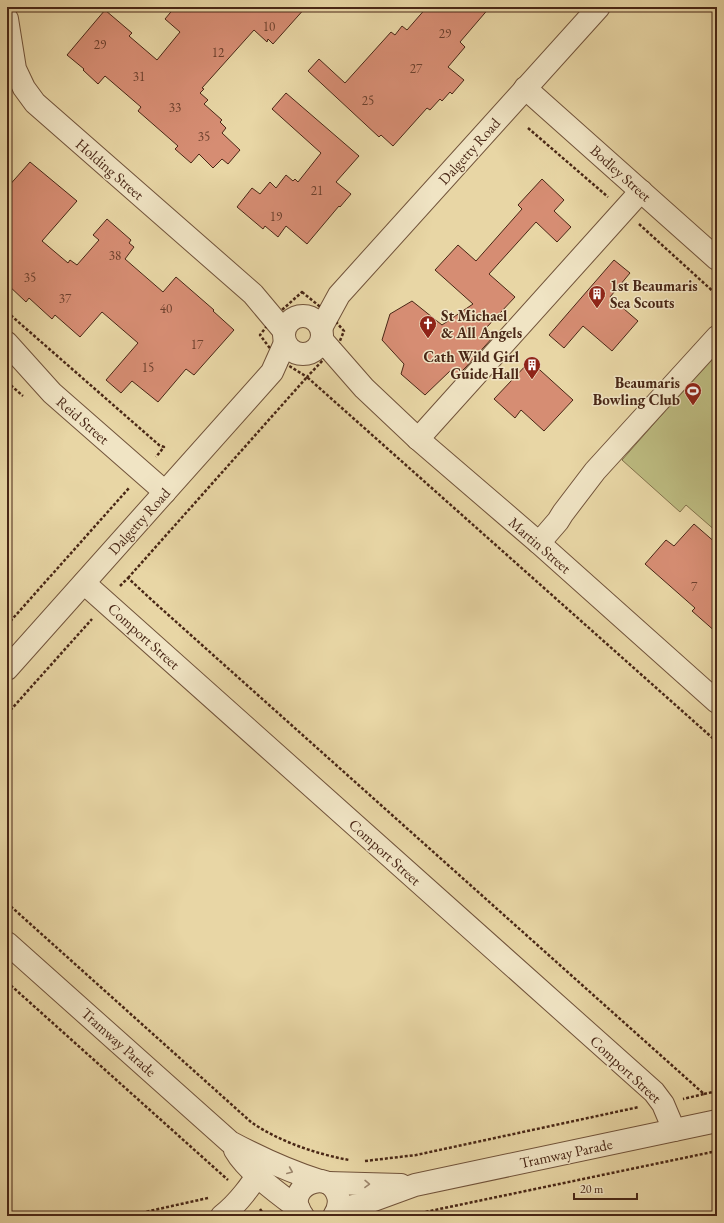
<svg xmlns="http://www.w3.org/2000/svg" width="724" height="1223" font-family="'EB Garamond',serif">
<rect width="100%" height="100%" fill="#e8d6a5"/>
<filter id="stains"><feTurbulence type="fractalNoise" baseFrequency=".005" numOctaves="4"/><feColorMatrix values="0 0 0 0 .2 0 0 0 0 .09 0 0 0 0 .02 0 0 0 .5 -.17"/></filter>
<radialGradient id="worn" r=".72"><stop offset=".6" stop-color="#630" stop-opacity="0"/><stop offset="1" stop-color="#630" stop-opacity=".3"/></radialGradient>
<polygon fill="#bdbc81" stroke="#83724c" points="717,352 717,532 686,505 680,512 622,460"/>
<g fill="#d68d73" stroke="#492716">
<polygon points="175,7 306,7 273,44 268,39 267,42 254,30 202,88 204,89 200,93 208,100 204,104 222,120 220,122 226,128 222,133 240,150 228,164 222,159 213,168 199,154 191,163 175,149 178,146 138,111 141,107 105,76 98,84 83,70 84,69 67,55 105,10 132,33 129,36 157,60 180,32 165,19"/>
<polygon points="427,7 490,7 460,42 465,47 448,67 464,80 452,94 450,92 442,101 440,99 430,110 427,108 393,146 381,135 379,137 308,71 319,59 345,83 391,32 395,35 402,26 407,30"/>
<polygon points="286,93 359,156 336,182 351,194 340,207 339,206 307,244 286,226 278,237 265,226 263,229 237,207 252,188 260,194 270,182 276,188 286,175 293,181 295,179 298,182 321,153 272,109"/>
<polygon points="30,162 77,201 42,241 68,263 70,260 77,265 99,240 93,235 107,219 131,240 129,243 134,247 125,259 163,292 176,277 214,310 213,311 234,330 194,375 186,369 158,402 132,381 121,393 106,380 138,343 102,312 80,337 55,315 52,319 29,298 26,302 7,284 7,188"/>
<polygon points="542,179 564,200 554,211 571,227 557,242 536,222 489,274 515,297 486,328 494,336 466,367 457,376 451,370 425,395 401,374 404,364 382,340 390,314 412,301 442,325 473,304 435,270 458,245 476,261 522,209 518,205"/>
<polygon points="614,260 630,273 610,297 638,321 612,351 583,326 564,348 549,335"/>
<polygon points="530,361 573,400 544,431 521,410 515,418 494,399"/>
<polygon points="694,524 717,544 717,633 692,611 695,608 645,564 666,540 674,546"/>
</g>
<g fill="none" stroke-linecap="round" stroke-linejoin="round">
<defs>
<g id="minor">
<polyline points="7,19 15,69 24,88 35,103 253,294 284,331"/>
<polyline points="525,88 717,259"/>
<circle cx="303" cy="335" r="19"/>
<polyline points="321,328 339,295 599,7"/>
<polyline points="322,340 364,388 418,439 539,543 717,702"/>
<polyline points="7,343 52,393 165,492"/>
<polyline points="418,439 641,191"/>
<polyline points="539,543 558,521 563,513 595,471 717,337"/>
<polyline points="84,583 654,1092 663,1104 674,1130"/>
<polyline points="7,669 272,372 285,343"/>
<path d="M7 943 230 1142C260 1158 288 1171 320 1181"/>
<path d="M235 1150C247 1171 279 1194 299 1209"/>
<polyline points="328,1183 401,1185"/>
<polyline points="338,1209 363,1204 415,1185 717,1121"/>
<path d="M222 1216C241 1201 253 1182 266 1163"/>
<path d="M303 1216C280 1190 328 1164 338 1196 340 1203 338 1210 334 1216"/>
</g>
</defs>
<use href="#minor" stroke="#71533a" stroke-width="24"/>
<g stroke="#492716" stroke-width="2.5" stroke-dasharray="3 2" stroke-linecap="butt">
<polyline points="528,128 608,197"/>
<polyline points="639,224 717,295"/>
<polygon points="302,292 329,314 344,331 339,343 307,377 278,359 260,335 273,318"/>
<polyline points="7,312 159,445 164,447 156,457"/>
<polyline points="7,382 23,396"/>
<polyline points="128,578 307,377 717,742"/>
<polyline points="120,586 128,578 155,603 704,1094 683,1099"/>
<polyline points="7,625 129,488"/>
<polyline points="7,714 92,619"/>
<path d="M7 903 251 1122C278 1141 316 1154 349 1160"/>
<polyline points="7,982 228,1180"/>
<polyline points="704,1094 717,1091"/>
<polyline points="365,1161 416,1155 639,1107"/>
<polyline points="260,1209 265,1216"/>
<polyline points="127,1216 208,1198"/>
<polyline points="406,1216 717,1151"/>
</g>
<use href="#minor" stroke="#f0e4c4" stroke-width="22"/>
</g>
<defs><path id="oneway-chevron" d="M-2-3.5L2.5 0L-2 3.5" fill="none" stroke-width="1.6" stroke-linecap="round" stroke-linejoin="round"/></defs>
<g stroke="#9c866d">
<use href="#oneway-chevron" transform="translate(290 1171) rotate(23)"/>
<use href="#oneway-chevron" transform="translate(367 1184) rotate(1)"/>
</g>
<defs>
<symbol id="building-pin" viewBox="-11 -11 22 30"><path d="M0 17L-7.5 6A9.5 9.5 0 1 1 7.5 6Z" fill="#8f2418" stroke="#f0e4c4"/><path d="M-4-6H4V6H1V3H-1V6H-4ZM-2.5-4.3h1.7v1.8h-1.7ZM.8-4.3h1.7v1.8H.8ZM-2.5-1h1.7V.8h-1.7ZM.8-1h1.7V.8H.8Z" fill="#fff"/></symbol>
<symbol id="church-pin" viewBox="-11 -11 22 30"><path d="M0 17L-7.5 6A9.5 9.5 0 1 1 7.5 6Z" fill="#8f2418" stroke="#f0e4c4"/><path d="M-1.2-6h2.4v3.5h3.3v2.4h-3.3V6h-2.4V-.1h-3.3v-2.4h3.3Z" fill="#fff"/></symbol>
<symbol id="stadium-pin" viewBox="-11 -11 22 30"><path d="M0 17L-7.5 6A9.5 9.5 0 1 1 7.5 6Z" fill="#8f2418" stroke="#f0e4c4"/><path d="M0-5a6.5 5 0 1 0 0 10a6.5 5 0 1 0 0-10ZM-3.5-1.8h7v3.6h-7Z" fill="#fff"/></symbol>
</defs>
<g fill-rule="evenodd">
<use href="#building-pin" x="587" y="284" width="20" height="27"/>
<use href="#church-pin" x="418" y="314" width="20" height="27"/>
<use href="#building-pin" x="522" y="355" width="20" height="27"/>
<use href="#stadium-pin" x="683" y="381" width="20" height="27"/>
</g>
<g text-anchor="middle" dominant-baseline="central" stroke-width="3" stroke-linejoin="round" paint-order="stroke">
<g font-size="13" fill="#6c402d">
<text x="269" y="26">10</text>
<text x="445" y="33">29</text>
<text x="100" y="44">29</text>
<text x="218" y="52">12</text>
<text x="416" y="68">27</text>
<text x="139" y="76">31</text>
<text x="368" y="100">25</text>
<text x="175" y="107">33</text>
<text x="204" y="136">35</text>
<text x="317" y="190">21</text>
<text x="276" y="216">19</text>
<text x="115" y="255">38</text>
<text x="30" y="277">35</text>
<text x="65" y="298">37</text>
<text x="166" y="308">40</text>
<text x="197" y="344">17</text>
<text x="148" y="367">15</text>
<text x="694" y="586">7</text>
</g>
<g font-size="15" fill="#492716" stroke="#f0e4c4">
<text transform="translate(469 151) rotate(-48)">Dalgetty Road</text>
<text transform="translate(110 169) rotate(41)">Holding Street</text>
<text transform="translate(621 173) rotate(42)">Bodley Street</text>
<text transform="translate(83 420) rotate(41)">Reid Street</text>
<text transform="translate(139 521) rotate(-48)">Dalgetty Road</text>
<text transform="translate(540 545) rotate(41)">Martin Street</text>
<text transform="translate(144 636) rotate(42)">Comport Street</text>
<text transform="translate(385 852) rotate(42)">Comport Street</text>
<text transform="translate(119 1042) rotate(42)">Tramway Parade</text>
<text transform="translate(626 1069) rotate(43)">Comport Street</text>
<text transform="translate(566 1153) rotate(-12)">Tramway Parade</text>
</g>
<g font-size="15" font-weight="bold" fill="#492716" stroke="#f0e4c4" text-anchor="start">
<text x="610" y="285">1st Beaumaris<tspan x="610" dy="17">Sea Scouts</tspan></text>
<text x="441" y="315">St Michael<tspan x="441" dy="17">&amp; All Angels</tspan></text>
<text x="519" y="356" text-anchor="end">Cath Wild Girl<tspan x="519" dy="17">Guide Hall</tspan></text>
<text x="680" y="382" text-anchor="end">Beaumaris<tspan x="680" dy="17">Bowling Club</tspan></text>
</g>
</g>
<rect width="724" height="1223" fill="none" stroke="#e8d6a5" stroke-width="24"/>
<rect x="8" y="8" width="708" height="1207" fill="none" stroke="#492716" stroke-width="2"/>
<rect x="12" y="12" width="700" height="1199" fill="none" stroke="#492716"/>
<path d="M574 1193v6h63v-6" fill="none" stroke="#492716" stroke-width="2"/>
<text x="580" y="1193" font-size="12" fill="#492716" stroke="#f0e4c4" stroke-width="3" paint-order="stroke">20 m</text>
<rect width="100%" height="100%" filter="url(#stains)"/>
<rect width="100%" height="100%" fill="url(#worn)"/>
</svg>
